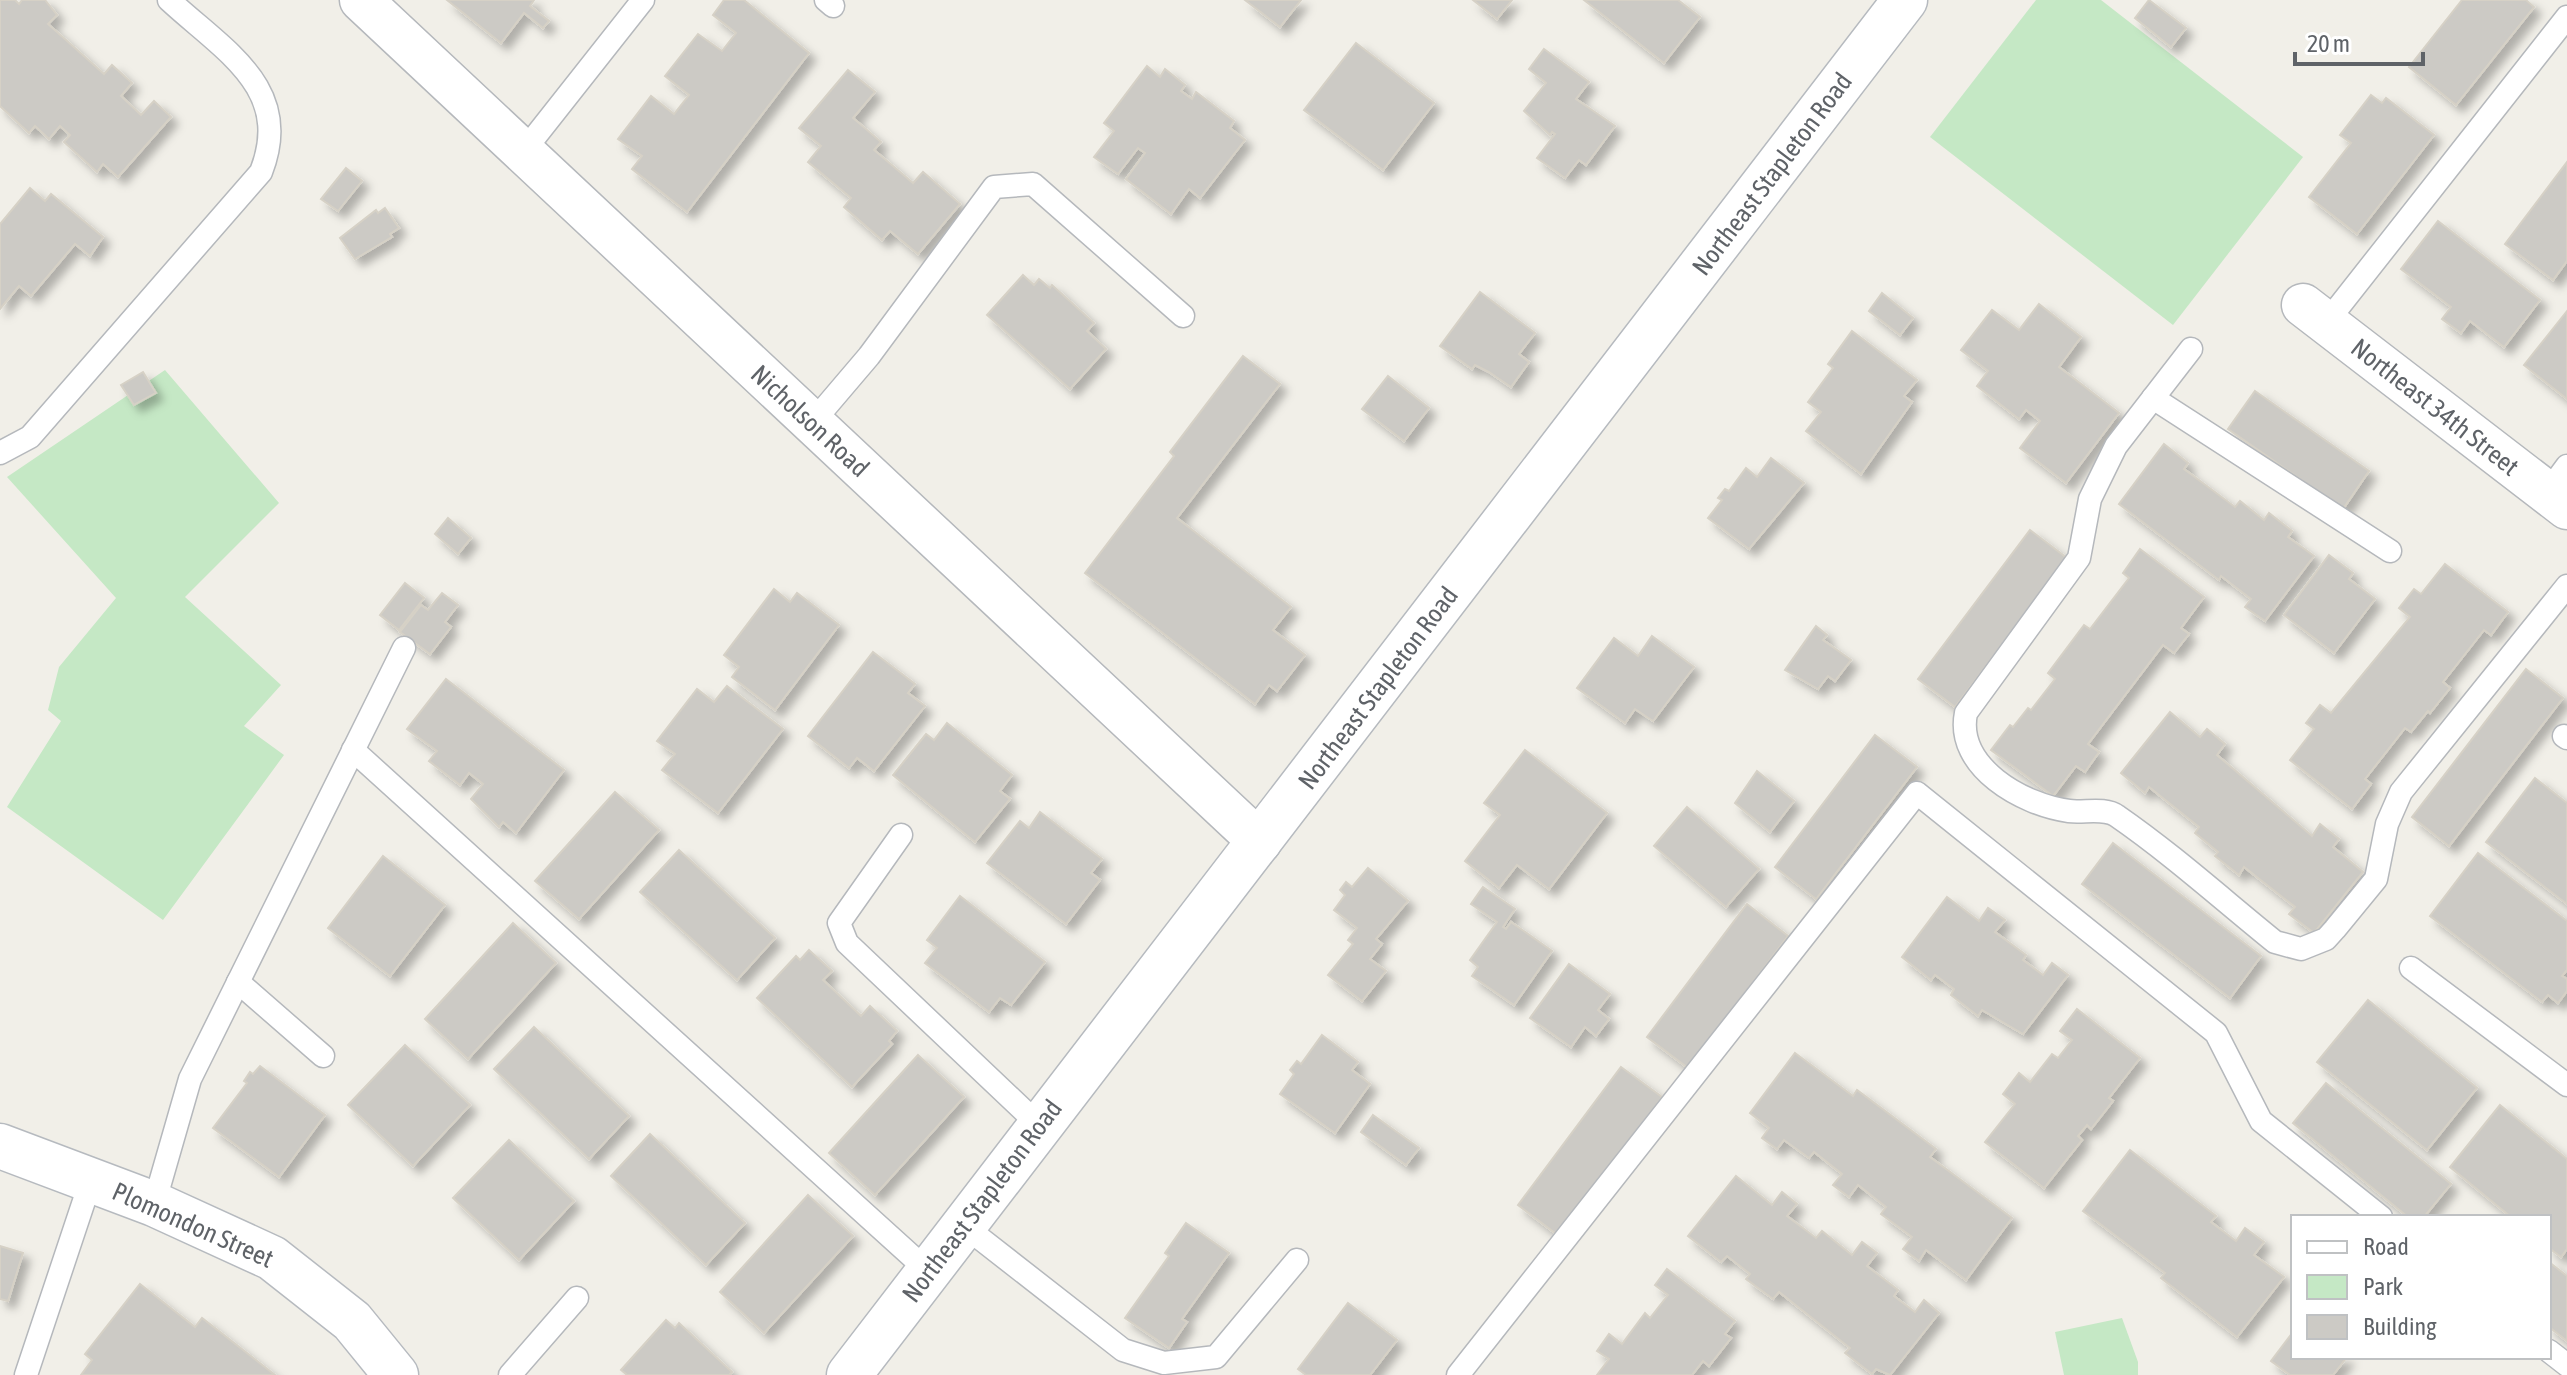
<svg xmlns="http://www.w3.org/2000/svg" width="2567" height="1375" font-family="'Asap Condensed',sans-serif">
<defs>
<filter id="shadow"><feDropShadow dx="7" dy="7" stdDeviation="4" flood-color="#0004"/></filter>
</defs>
<rect width="100%" height="100%" fill="#f1efe8"/>
<g fill="#c5e8c5">
<polygon points="2036,0 2101,0 2303,157 2173,325 1930,137"/>
<polygon points="165,370 279,503 185,597 281,685 244,726 284,755 163,920 7,807 61,721 48,710 59,667 116,598 7,477"/>
<polygon points="2122,1318 2138,1362 2138,1375 2064,1375 2055,1332"/>
</g>
<g fill="#cccac5" stroke="#d6d1c6" stroke-width="2" filter="url(#shadow)">
<polygon points="0,0 15,0 19,4 22,0 45,0 57,15 48,24 104,74 112,65 132,83 121,96 141,115 154,101 171,117 118,177 103,164 97,172 64,142 70,135 60,126 49,139 35,126 29,133 0,106"/>
<polygon points="447,0 534,0 530,6 549,21 543,28 524,13 501,43"/>
<polygon points="724,0 744,0 809,53 687,212 632,169 642,156 618,139 651,96 674,114 689,95 665,76 698,34 722,51 736,33 713,15"/>
<polygon points="1245,0 1301,0 1280,27"/>
<polygon points="1473,0 1512,0 1497,19"/>
<polygon points="1584,0 1678,0 1700,17 1664,63"/>
<polygon points="2149,0 2186,28 2171,47 2135,18"/>
<polygon points="2462,0 2526,0 2534,7 2456,105 2409,67"/>
<polygon points="1356,43 1434,103 1383,170 1304,110"/>
<polygon points="1544,49 1589,82 1576,99 1615,126 1586,165 1579,160 1565,178 1537,158 1555,134 1552,132 1550,135 1524,111 1546,83 1529,69"/>
<polygon points="1147,66 1160,77 1165,69 1185,85 1181,91 1192,99 1196,92 1234,121 1230,128 1245,140 1200,198 1189,189 1171,214 1126,179 1145,153 1138,148 1118,174 1094,157 1114,131 1104,123"/>
<polygon points="848,70 875,92 853,118 881,142 874,150 913,183 923,172 960,204 918,254 890,231 882,240 844,207 851,198 808,162 821,146 799,128"/>
<polygon points="2371,95 2382,103 2386,98 2434,135 2357,234 2309,197 2351,143 2340,135"/>
<polygon points="2567,162 2567,261 2553,280 2505,244"/>
<polygon points="346,168 362,181 338,211 321,199"/>
<polygon points="30,188 45,201 51,194 103,237 90,256 75,244 31,296 19,286 0,309 0,224"/>
<polygon points="385,208 399,228 390,234 392,237 355,259 340,238 376,210 378,213"/>
<polygon points="2438,221 2540,300 2504,347 2470,321 2461,333 2442,319 2451,307 2401,269"/>
<polygon points="1023,275 1034,285 1039,279 1050,288 1052,285 1094,323 1087,331 1106,349 1070,389 987,315"/>
<polygon points="1480,292 1535,333 1519,354 1529,362 1511,387 1489,372 1475,365 1472,369 1440,346"/>
<polygon points="1882,293 1913,318 1900,335 1869,311"/>
<polygon points="2039,304 2081,337 2059,367 2119,413 2066,483 2020,448 2040,421 2026,410 2019,419 1977,386 1988,371 1961,350 1992,310 2019,330"/>
<polygon points="2567,311 2567,399 2524,365"/>
<polygon points="1852,331 1917,380 1904,396 1912,402 1861,474 1806,431 1821,412 1808,402 1833,368 1828,364"/>
<polygon points="1243,356 1280,384 1177,518 1291,607 1273,630 1305,655 1277,691 1269,685 1255,704 1085,573 1174,456 1170,452"/>
<polygon points="143,372 156,393 134,405 121,385"/>
<polygon points="1388,376 1429,408 1404,441 1362,409"/>
<polygon points="2255,391 2369,471 2343,509 2228,429"/>
<polygon points="2164,444 2188,463 2184,469 2235,507 2240,501 2264,520 2269,513 2292,531 2288,537 2314,556 2265,621 2245,607 2251,599 2221,576 2219,580 2119,504"/>
<polygon points="1771,458 1804,483 1749,549 1708,518 1722,500 1718,498 1725,489 1729,491 1746,468 1757,477"/>
<polygon points="448,518 471,538 458,554 435,534"/>
<polygon points="2030,530 2067,558 1955,707 1918,679"/>
<polygon points="2140,549 2204,597 2181,628 2189,634 2174,653 2163,645 2088,744 2099,752 2085,772 2076,766 2053,796 1991,750 2010,725 2013,727 2028,708 2031,710 2055,679 2048,673 2084,625 2090,629 2129,578 2123,573"/>
<polygon points="2329,555 2353,573 2349,579 2375,599 2334,653 2284,615"/>
<polygon points="2445,564 2508,612 2491,635 2484,630 2443,682 2450,688 2430,713 2428,711 2411,732 2405,728 2365,779 2371,784 2352,809 2290,760 2314,729 2306,723 2320,705 2331,713 2410,617 2399,608 2414,589 2421,594"/>
<polygon points="405,583 424,598 399,630 380,615"/>
<polygon points="774,589 790,602 797,593 839,625 775,710 732,677 739,667 724,655"/>
<polygon points="442,593 458,605 445,622 451,627 430,654 400,632 421,605 428,610"/>
<polygon points="1816,626 1827,635 1823,640 1851,660 1835,681 1828,676 1818,689 1785,670"/>
<polygon points="1652,636 1694,667 1653,721 1635,709 1625,723 1577,688 1614,638 1638,656"/>
<polygon points="873,652 915,684 908,693 925,706 874,771 857,758 849,768 808,736"/>
<polygon points="2526,669 2563,698 2449,846 2412,817"/>
<polygon points="446,679 564,770 516,833 503,822 499,827 471,799 483,784 469,773 460,785 429,761 437,751 407,729"/>
<polygon points="727,686 783,729 718,813 662,770 675,754 657,741 697,689 714,702"/>
<polygon points="2170,712 2200,737 2207,729 2225,744 2217,755 2312,836 2320,824 2339,839 2333,847 2363,872 2314,933 2289,914 2295,907 2244,867 2239,875 2215,856 2218,852 2195,833 2199,827 2149,787 2145,793 2121,773"/>
<polygon points="947,723 1012,775 1000,791 1010,799 975,842 893,775 926,734 934,740"/>
<polygon points="1875,735 1917,767 1816,899 1775,867"/>
<polygon points="1525,750 1607,813 1549,889 1517,865 1499,888 1465,861 1500,815 1484,803"/>
<polygon points="1757,771 1794,801 1770,832 1735,803"/>
<polygon points="2535,778 2567,803 2567,904 2486,842"/>
<polygon points="615,792 659,830 579,919 535,881"/>
<polygon points="1687,807 1759,869 1726,907 1654,846"/>
<polygon points="1040,812 1102,859 1091,873 1100,880 1066,924 987,863 1020,821 1029,828"/>
<polygon points="2113,843 2261,956 2230,998 2082,884"/>
<polygon points="679,850 775,938 737,980 640,892"/>
<polygon points="2478,853 2567,921 2567,970 2562,976 2567,979 2567,991 2558,1003 2548,995 2542,1002 2430,916"/>
<polygon points="383,856 445,905 390,976 328,928"/>
<polygon points="1368,868 1408,901 1376,939 1382,944 1370,959 1386,971 1362,1001 1328,975 1353,944 1348,940 1357,928 1334,910 1345,895 1340,890 1346,882 1352,887"/>
<polygon points="1483,887 1515,909 1503,927 1506,929 1511,922 1552,951 1514,1005 1472,976 1478,967 1470,960 1497,922 1471,904"/>
<polygon points="960,896 1045,962 1011,1005 1000,998 989,1012 925,963 937,948 927,940"/>
<polygon points="1947,897 1979,921 1988,908 2005,920 1995,932 2026,955 2023,960 2043,975 2052,963 2068,975 2023,1034 1982,1010 1978,1016 1951,995 1954,989 1935,975 1931,980 1902,957"/>
<polygon points="1747,904 1788,936 1688,1068 1647,1037"/>
<polygon points="513,923 556,963 468,1059 425,1019"/>
<polygon points="809,950 832,971 823,980 861,1016 870,1006 897,1031 889,1041 892,1044 852,1087 757,998 796,956 800,960"/>
<polygon points="1569,964 1610,994 1598,1010 1609,1019 1596,1036 1585,1027 1571,1047 1530,1018"/>
<polygon points="2368,1000 2477,1088 2427,1150 2317,1062"/>
<polygon points="2077,1009 2140,1058 2109,1098 2113,1101 2091,1129 2087,1125 2078,1136 2082,1140 2044,1188 1985,1142 2015,1104 2003,1094 2019,1073 2030,1082 2052,1054 2058,1058 2072,1040 2060,1031"/>
<polygon points="534,1027 629,1116 589,1159 494,1069"/>
<polygon points="1322,1035 1358,1062 1352,1070 1370,1084 1335,1133 1280,1094 1294,1074 1290,1070 1297,1061 1301,1064"/>
<polygon points="405,1045 470,1105 413,1166 348,1105"/>
<polygon points="1795,1053 1853,1096 1857,1090 1936,1149 1930,1157 2012,1218 1966,1280 1926,1250 1919,1261 1903,1249 1912,1237 1881,1214 1886,1207 1858,1185 1849,1197 1833,1185 1842,1174 1814,1152 1809,1158 1784,1140 1777,1149 1762,1138 1769,1128 1750,1113"/>
<polygon points="918,1055 964,1097 875,1195 829,1153"/>
<polygon points="260,1066 325,1115 279,1177 213,1128 247,1083 244,1081 250,1072 253,1074"/>
<polygon points="1621,1067 1662,1097 1559,1236 1518,1205"/>
<polygon points="2326,1083 2451,1184 2424,1217 2408,1217 2293,1123"/>
<polygon points="2500,1105 2567,1159 2567,1249 2561,1257 2549,1248 2549,1217 2511,1217 2450,1167"/>
<polygon points="1373,1115 1419,1148 1406,1165 1361,1132"/>
<polygon points="650,1134 745,1223 706,1265 611,1176"/>
<polygon points="509,1140 574,1201 519,1260 453,1198"/>
<polygon points="2130,1150 2216,1216 2211,1222 2236,1241 2245,1228 2264,1242 2254,1255 2284,1277 2237,1337 2161,1278 2165,1273 2083,1211"/>
<polygon points="1736,1176 1772,1205 1782,1192 1797,1204 1787,1216 1816,1238 1822,1231 1852,1255 1862,1242 1877,1253 1867,1266 1898,1290 1894,1296 1915,1312 1924,1300 1939,1313 1890,1375 1876,1369 1872,1374 1845,1353 1850,1348 1779,1292 1773,1299 1746,1279 1750,1274 1727,1256 1721,1262 1688,1236"/>
<polygon points="808,1195 853,1236 764,1333 720,1292"/>
<polygon points="1186,1223 1229,1253 1182,1319 1187,1322 1169,1348 1125,1318 1169,1256 1165,1253"/>
<polygon points="0,1246 23,1253 8,1301 0,1299"/>
<polygon points="2549,1262 2567,1276 2567,1341 2549,1327"/>
<polygon points="1667,1269 1735,1321 1725,1334 1731,1338 1709,1366 1703,1361 1692,1375 1597,1375 1609,1359 1597,1351 1609,1334 1622,1344 1645,1313 1650,1318 1668,1295 1655,1285"/>
<polygon points="140,1284 195,1327 202,1318 275,1375 81,1375 92,1360 85,1354"/>
<polygon points="1348,1303 1397,1340 1370,1375 1306,1375 1298,1369"/>
<polygon points="666,1320 675,1328 679,1323 732,1372 729,1375 627,1375 621,1370"/>
<polygon points="2293,1332 2293,1357 2347,1357 2333,1375 2290,1375 2271,1361"/>
</g>
<g fill="none" stroke-linecap="round" stroke-linejoin="round">
<defs>
<g id="lane">
<polyline points="826,0 833,6"/>
<polyline points="523,152 643,0"/>
<polyline points="2326,323 2567,17"/>
<path d="M2191 349 2116 446 2090 499 2079 558 1966 713C1955 767 2023 805 2069 811 2084 813 2105 807 2117 816 2172 854 2223 900 2275 942L2301 949 2326 939 2335 929 2376 879 2387 824 2401 792 2567 586"/>
<polyline points="2153,398 2390,551"/>
<polyline points="812,423 869,356 994,187 1033,184 1183,316"/>
<path d="M0 453 30 437 261 172C294 88 224 51 169 0"/>
<polyline points="2547,493 2567,466"/>
<polyline points="2564,736 2567,738"/>
<polyline points="353,750 928,1271"/>
<polyline points="901,835 839,923 847,943 1040,1126"/>
<polyline points="2411,968 2567,1085"/>
<polyline points="238,982 323,1056"/>
<polyline points="154,1204 190,1079 404,648"/>
<polyline points="963,1225 1123,1350 1164,1363 1216,1357 1297,1260"/>
<polyline points="2549,1351 2567,1365"/>
<polyline points="26,1375 91,1180"/>
<polyline points="510,1375 577,1298"/>
<polyline points="1458,1375 1917,793 2216,1033 2261,1121 2381,1217"/>
</g>
<g id="street">
<polyline points="361,0 1260,842"/>
<polyline points="2303,305 2567,508"/>
</g>
<g id="secondary">
<polyline points="0,1146 154,1204 272,1258 352,1321 396,1375"/>
<polyline points="849,1375 1905,0"/>
</g>
</defs>
<use href="#lane" stroke="#b5b8bc" stroke-width="25"/>
<use href="#street" stroke="#b5b8bc" stroke-width="45"/>
<use href="#secondary" stroke="#b6babf" stroke-width="47"/>
<use href="#lane" stroke="#fff" stroke-width="22"/>
<use href="#street" stroke="#fff" stroke-width="42"/>
<use href="#secondary" stroke="#fff" stroke-width="44"/>
</g>
<g text-anchor="middle" dominant-baseline="central" stroke-width="8" stroke-linejoin="round" paint-order="stroke">
<g font-size="26" fill="#5f6368" stroke="#fff">
<text transform="translate(1772 174) rotate(-53)">Northeast Stapleton Road</text>
<text transform="translate(2435 407) rotate(38)">Northeast 34th Street</text>
<text transform="translate(810 421) rotate(43)">Nicholson Road</text>
<text transform="translate(1378 688) rotate(-53)">Northeast Stapleton Road</text>
<text transform="translate(982 1201) rotate(-53)">Northeast Stapleton Road</text>
<text transform="translate(193 1225) rotate(24)">Plomondon Street</text>
</g>
</g>
<rect x="2291" y="1215" width="260" height="144" fill="#ffffff" stroke="#bfc1c3" stroke-width="2"/>
<rect x="2307" y="1241" width="40" height="12" fill="#ffffff" stroke="#bfc1c3" stroke-width="2"/>
<text x="2363" y="1255" font-size="24" fill="#5f6368">Road</text>
<rect x="2307" y="1275" width="40" height="24" fill="#c5e8c5" stroke="#bfc1c3" stroke-width="2"/>
<text x="2363" y="1295" font-size="24" fill="#5f6368">Park</text>
<rect x="2307" y="1315" width="40" height="24" fill="#cccac5" stroke="#bfc1c3" stroke-width="2"/>
<text x="2363" y="1335" font-size="24" fill="#5f6368">Building</text>
<path d="M2295 52v12h128v-12" fill="none" stroke="#5f6368" stroke-width="4"/>
<text x="2307" y="52" font-size="24" fill="#5f6368" stroke="#ffffff" stroke-width="6" paint-order="stroke">20 m</text>
</svg>
